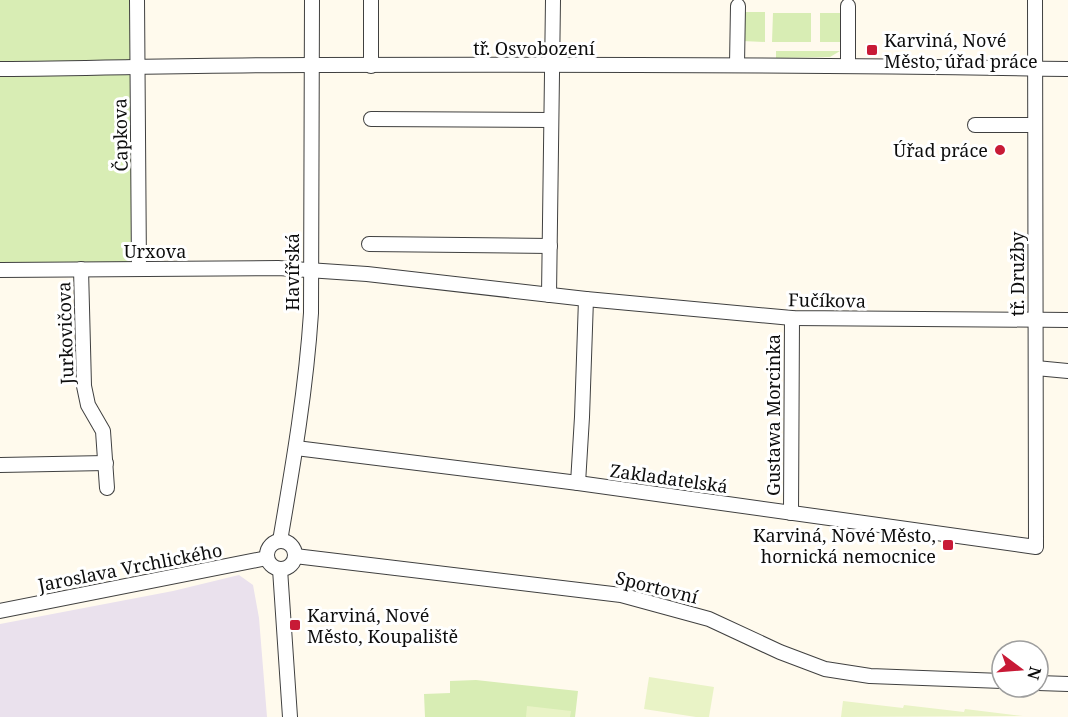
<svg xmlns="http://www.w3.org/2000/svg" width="1068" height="717" font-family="'Noto Serif',serif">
<rect width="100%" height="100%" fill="#fffaed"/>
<polygon fill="#eae1ed" points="239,575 253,585 259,618 267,717 0,717 0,624 173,591"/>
<g fill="#d8edb4">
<polygon points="0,0 130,0 134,264 0,265"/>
<polygon points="743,12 765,12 765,42 742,41"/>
<polygon points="773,13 811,13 811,42 772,42"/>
<rect x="820" y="13" width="23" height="29"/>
<polygon points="840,51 830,57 776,58 776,51"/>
<polygon points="476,680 578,691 575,717 425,717 424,694 450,693 450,681"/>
</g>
<g fill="#e9f3c6">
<polygon points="649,677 714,687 709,717 696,717 644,709"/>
<polygon points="843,701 903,708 904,705 964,712 965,709 1023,716 841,717"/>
<polygon points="527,706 571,711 570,717 526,717"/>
</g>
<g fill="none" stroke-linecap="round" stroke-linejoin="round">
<defs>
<g id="minor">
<polyline points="137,0 139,269"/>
<polyline points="371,0 371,66"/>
<polyline points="737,64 738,6"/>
<polyline points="848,66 848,6"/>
<path d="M0 69C104 68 208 65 311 65 564 64 816 65 1068 69"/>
<polyline points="371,119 551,120"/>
<polyline points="975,125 1035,125"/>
<polyline points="369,244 550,246"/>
<polyline points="81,269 84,386 88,405 103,431 107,488"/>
<polyline points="0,270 278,268 367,274 586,299 792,318 1068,320"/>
<polyline points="549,295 553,0"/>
<polyline points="1036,368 1068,371"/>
<polyline points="296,448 578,483 1036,547 1035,0"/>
<polyline points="0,465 106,463"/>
<polyline points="578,483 582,417 586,299"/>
<polyline points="791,513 792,318"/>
<path d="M280 541C293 465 306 390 311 313L312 0"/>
<circle cx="281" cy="555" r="14"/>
<polyline points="295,556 621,595 709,619 780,652 825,669 870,676 1002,681"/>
<polyline points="280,569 290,717"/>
<polyline points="0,611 267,558"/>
<polyline points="1038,683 1068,684"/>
</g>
</defs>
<use href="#minor" stroke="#404040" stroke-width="16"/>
<use href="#minor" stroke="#fff" stroke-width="14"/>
</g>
<g fill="#c81a36" stroke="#fff" stroke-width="2">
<rect x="866" y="44" width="12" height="12" rx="3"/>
<circle cx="1000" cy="150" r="6"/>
<rect x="942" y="539" width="12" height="12" rx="3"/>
<rect x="289" y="619" width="12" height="12" rx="3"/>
</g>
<g text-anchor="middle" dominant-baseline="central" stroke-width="6" stroke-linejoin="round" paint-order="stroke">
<g font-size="18" fill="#0d0d0d" stroke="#fff" text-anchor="start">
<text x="884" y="40">Karviná, Nové<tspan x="884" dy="21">Město, úřad práce</tspan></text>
<text x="988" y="150" text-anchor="end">Úřad práce</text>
<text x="936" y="535" text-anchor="end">Karviná, Nové Město,<tspan x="936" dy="21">hornická nemocnice</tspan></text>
<text x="307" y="615">Karviná, Nové<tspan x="307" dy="21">Město, Koupaliště</tspan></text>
</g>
<g font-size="18" fill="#0d0d0d" stroke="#fff">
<text x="534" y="48">tř. Osvobození</text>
<text transform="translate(120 135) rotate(-91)">Čapkova</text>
<text x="155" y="251">Urxova</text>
<text transform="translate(292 272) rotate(-90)">Havířská</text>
<text transform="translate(1017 274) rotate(-90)">tř. Družby</text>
<text transform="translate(827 300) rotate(1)">Fučíkova</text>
<text transform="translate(65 333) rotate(-92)">Jurkovičova</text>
<text transform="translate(773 415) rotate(-90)">Gustawa Morcinka</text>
<text transform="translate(669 478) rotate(8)">Zakladatelská</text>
<text transform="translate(130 567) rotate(-11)">Jaroslava Vrchlického</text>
<text transform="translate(657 587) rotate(14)">Sportovní</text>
</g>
</g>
<g transform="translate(1020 669) rotate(106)"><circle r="28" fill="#ffffff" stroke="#9e9e9e" stroke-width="1.5"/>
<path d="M0-4.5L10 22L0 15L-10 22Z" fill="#c81a36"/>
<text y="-9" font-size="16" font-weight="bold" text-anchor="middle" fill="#0d0d0d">N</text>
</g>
</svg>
